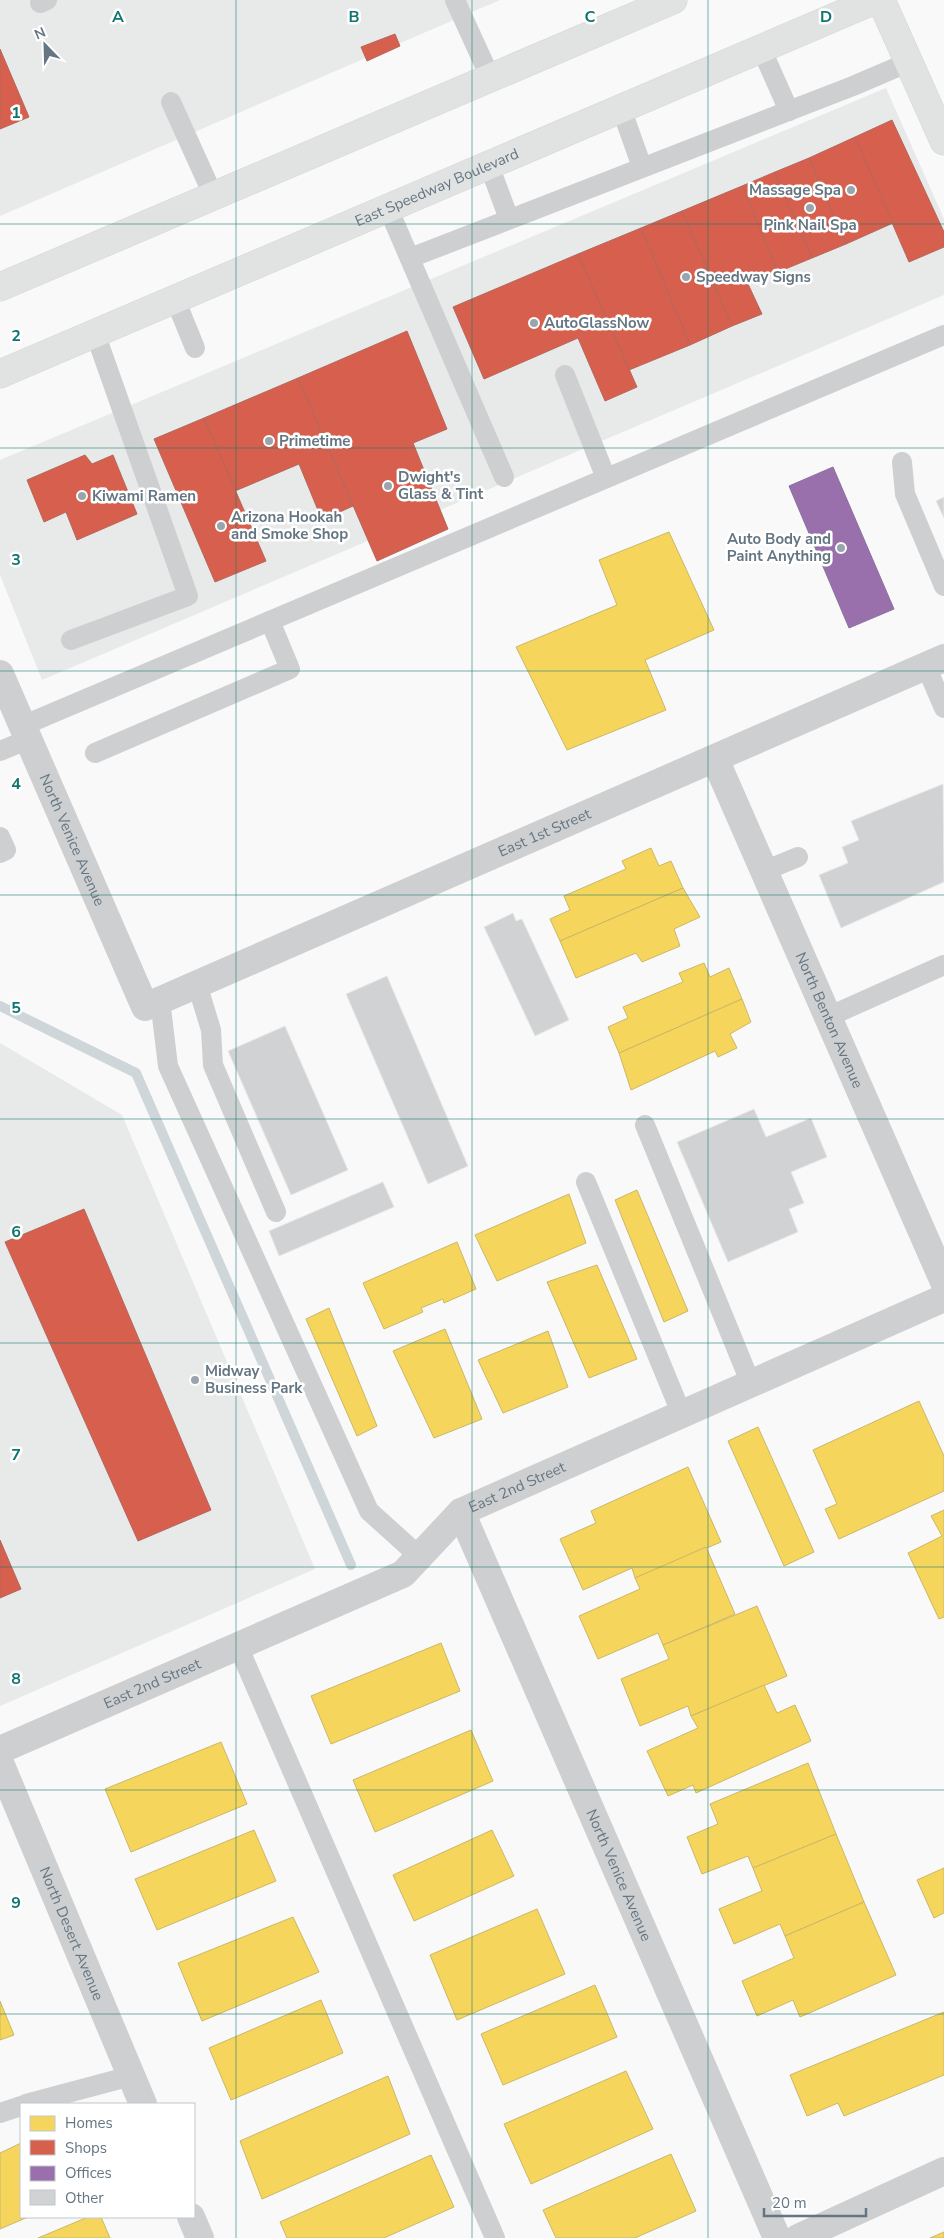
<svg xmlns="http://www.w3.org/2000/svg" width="944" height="2238" font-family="'Nunito Sans',sans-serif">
<rect width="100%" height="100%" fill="#f9f9f9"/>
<g fill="#e8e9e9">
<polygon points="0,0 500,0 0,216"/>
<polygon points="886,88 944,219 944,295 42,680 0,575 0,460"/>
<polygon points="0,1043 122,1115 315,1569 0,1706"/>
</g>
<g fill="#f6d55c" stroke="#cab868">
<polygon points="669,532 714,630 645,660 666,710 567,750 516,647 617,605 599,560"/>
<polygon points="651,848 659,866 671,861 683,888 560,941 550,919 570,910 564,896 626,869 622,861"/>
<polygon points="683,888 700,917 674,929 680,946 642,962 636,953 576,978 560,941"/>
<polygon points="704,963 710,977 729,968 742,999 619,1053 608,1027 628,1018 623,1007 683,982 679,973"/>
<polygon points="742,999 751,1022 730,1034 737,1048 718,1057 715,1051 631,1090 619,1053"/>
<polygon points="637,1190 688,1311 664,1322 615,1200"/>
<polygon points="569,1194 586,1243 497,1281 475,1235"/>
<polygon points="457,1242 476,1289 444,1303 443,1299 421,1308 423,1312 384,1329 363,1283"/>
<polygon points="597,1265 637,1359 589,1378 547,1282"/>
<polygon points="329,1308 377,1426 357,1436 306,1319"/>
<polygon points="445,1329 482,1419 434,1438 393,1351"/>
<polygon points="548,1331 568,1387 503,1413 478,1360"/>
<polygon points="919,1401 944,1456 944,1491 839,1539 825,1509 837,1504 813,1450"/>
<polygon points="758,1427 814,1552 784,1566 728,1441"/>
<polygon points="688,1467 721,1542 635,1578 632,1568 583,1590 560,1539 596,1523 591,1511"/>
<polygon points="944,1510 944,1617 939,1619 908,1553 942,1536 931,1516"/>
<polygon points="706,1547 735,1614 663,1645 658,1633 598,1659 579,1616 640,1589 635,1578"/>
<polygon points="757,1606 787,1676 691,1716 688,1706 640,1726 621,1679 669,1659 663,1645"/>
<polygon points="441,1643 460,1691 331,1744 311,1696"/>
<polygon points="764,1685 777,1713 795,1705 811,1741 696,1793 693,1785 668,1796 647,1751 698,1728 691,1716"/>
<polygon points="471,1730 493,1781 375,1832 353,1780"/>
<polygon points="221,1742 247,1804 131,1852 105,1789"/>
<polygon points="808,1763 836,1834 753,1868 748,1856 702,1874 687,1837 718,1824 710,1804"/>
<polygon points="254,1830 276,1881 157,1930 135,1879"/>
<polygon points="492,1830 514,1876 414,1921 393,1875"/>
<polygon points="836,1834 864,1902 785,1936 780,1924 734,1944 719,1909 762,1891 753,1868"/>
<polygon points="944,1868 944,1913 934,1918 917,1880"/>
<polygon points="864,1902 896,1975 800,2017 793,2000 757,2016 742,1981 794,1958 785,1936"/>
<polygon points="537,1909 565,1974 457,2020 430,1955"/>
<polygon points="293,1917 319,1972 202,2021 178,1963"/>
<polygon points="595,1985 617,2037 503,2085 481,2034"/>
<polygon points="321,2000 343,2053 231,2100 209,2048"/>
<polygon points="0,2001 14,2035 0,2040"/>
<polygon points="944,2012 944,2075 844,2116 838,2103 807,2116 790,2075"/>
<polygon points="626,2071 653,2129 531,2184 504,2124"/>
<polygon points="388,2076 410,2134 262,2199 240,2141"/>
<polygon points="21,2143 21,2217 28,2217 0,2229 0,2153"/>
<polygon points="671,2154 696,2211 635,2238 556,2238 543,2210"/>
<polygon points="431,2155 454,2207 384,2238 287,2238 280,2222"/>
<polygon points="88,2217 101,2217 110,2238 38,2238"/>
<polygon points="944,2232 944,2238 930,2238"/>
</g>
<g fill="#d6604d" stroke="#b4675d">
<polygon points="395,34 400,46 367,61 361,47"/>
<polygon points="0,49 29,117 0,129"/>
<polygon points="892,120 944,232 944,247 909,262 855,137"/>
<polygon points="855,137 893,223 846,244 809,158"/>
<polygon points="809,158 846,244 812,258 775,172"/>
<polygon points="775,172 812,258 778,272 742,186"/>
<polygon points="742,186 778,272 748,284 762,314 732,326 682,211"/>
<polygon points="682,211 732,326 690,345 641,228"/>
<polygon points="641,228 690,345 629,370 578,254"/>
<polygon points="578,254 637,387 605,401 578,338 484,379 453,307"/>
<polygon points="407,331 447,429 413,443 448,529 377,561 298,378"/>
<polygon points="298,378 353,506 322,520 299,464 235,491 204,418"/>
<polygon points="204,418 266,561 215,582 154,439"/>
<polygon points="85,455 92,464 113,455 137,514 77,540 66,512 44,522 27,480"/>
<polygon points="84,1209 211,1510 138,1541 5,1242"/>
<polygon points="0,1540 21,1589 0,1598"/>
</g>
<polygon fill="#9970ab" stroke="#89729f" points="833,467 894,609 849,628 789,486"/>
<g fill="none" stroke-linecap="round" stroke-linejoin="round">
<polyline stroke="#ced6d9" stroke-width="10" points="0,1006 136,1073 351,1565"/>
</g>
<g fill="#d0d2d3" stroke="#e8e8e8">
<polygon points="944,497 944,518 936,501"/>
<polygon points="943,784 944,882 841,928 819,875 848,863 842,847 859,840 851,821"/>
<polygon points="513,913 516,921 522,919 569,1020 535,1036 484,927"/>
<polygon points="387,976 468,1166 428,1184 346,994"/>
<polygon points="285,1026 348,1170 291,1195 228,1051"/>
<polygon points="754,1109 766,1137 811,1118 827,1157 791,1172 804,1203 789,1209 798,1232 728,1262 677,1142"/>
<polygon points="383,1182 394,1207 279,1256 269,1231"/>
</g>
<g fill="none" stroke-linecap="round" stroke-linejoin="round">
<defs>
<g id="primary">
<polyline points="881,0 944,141"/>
<polyline points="0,287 673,0"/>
<path id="s6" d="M0 374 875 0"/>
</g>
</defs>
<use href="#primary" stroke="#d5d6d7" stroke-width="29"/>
<g stroke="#cecfd0" stroke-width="20">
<polyline points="455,0 490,77"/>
<polyline points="40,3 47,0"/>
<polyline points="761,48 789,111"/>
<polyline points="171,102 213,195"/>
<polyline points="621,108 642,167"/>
<polyline points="489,165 509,219"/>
<polyline points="388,208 504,477"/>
<polyline points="410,258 853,86 909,62"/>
<polyline points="175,299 195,348"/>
<polyline points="565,375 606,478"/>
<polyline points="902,462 905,494 944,586"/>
<polyline points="71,640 188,596 95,333"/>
<polyline points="926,666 944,708"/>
<polyline points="22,726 944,335"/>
<polyline points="0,751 29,739"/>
<polyline points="95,753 290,669 270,621"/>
<polyline points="0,837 6,850 0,853"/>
<polyline points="764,871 798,857"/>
<polyline points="197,984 211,1030 213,1065 276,1212"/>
<polyline points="160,1000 168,1066 369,1511 420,1557"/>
<polyline points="828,1017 944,965"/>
<polyline points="645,1125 751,1384"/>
<polyline points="586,1182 682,1415"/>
<polyline points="238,1646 495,2238"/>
<polyline points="26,2104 131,2076"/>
<polyline points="0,2113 21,2106"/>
</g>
<g stroke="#cecfd0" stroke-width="28">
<path id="s1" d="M0 674 145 1007 944 658"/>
<path id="s2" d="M715 759 944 1282"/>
<path id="s3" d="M461 1512 777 2238"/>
<path id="s4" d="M0 1750 403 1574 461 1512 944 1298"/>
<path id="s5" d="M0 1763 143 2104"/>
<polyline points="191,2217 200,2238"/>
<polyline points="798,2238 944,2171"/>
</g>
<use href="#primary" stroke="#e1e2e2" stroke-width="28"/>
</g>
<path fill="none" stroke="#0f766e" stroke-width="1" stroke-opacity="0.55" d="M236 0V2238M472 0V2238M708 0V2238M0 224H944M0 448H944M0 671H944M0 895H944M0 1119H944M0 1343H944M0 1567H944M0 1790H944M0 2014H944"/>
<g fill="#99a4ac" stroke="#fff" stroke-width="2">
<circle cx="851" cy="190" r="5"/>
<circle cx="810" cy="208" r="5"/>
<circle cx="686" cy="277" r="5"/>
<circle cx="534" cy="323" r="5"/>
<circle cx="269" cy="441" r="5"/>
<circle cx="388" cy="486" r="5"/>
<circle cx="82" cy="496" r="5"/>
<circle cx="221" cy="526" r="5"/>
<circle cx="841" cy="548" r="5"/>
<circle cx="195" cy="1380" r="5"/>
</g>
<g text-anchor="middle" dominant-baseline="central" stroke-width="5" stroke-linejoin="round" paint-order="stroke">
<g font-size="15" fill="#657683" stroke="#fff">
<text stroke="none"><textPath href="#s6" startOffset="475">East Speedway Boulevard</textPath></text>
<text stroke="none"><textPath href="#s1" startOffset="799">East 1st Street</textPath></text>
<text stroke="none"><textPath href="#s1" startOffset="181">North Venice Avenue</textPath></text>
<text stroke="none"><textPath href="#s2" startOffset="285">North Benton Avenue</textPath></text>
<text stroke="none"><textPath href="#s4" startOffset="586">East 2nd Street</textPath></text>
<text stroke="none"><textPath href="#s4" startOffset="166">East 2nd Street</textPath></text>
<text stroke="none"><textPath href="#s3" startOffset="396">North Venice Avenue</textPath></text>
<text stroke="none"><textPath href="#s5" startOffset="185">North Desert Avenue</textPath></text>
</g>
<g font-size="15" font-weight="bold" fill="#657683" stroke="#fff" text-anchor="start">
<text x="841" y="190" text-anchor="end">Massage Spa</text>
<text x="810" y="225" text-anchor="middle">Pink Nail Spa</text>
<text x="696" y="277">Speedway Signs</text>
<text x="544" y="323">AutoGlassNow</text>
<text x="279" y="441">Primetime</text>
<text x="398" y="477">Dwight's<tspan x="398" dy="17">Glass &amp; Tint</tspan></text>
<text x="92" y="496">Kiwami Ramen</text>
<text x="231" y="517">Arizona Hookah<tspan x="231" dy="17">and Smoke Shop</tspan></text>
<text x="831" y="539" text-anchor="end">Auto Body and<tspan x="831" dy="17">Paint Anything</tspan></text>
<text x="205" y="1371">Midway<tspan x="205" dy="17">Business Park</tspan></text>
</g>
</g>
<g font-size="16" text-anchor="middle" font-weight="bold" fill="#0f766e" stroke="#fff" stroke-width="5" stroke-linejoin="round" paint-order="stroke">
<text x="118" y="22">A</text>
<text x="354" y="22">B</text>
<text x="590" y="22">C</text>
<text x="826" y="22">D</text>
<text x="16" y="118">1</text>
<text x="16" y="341">2</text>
<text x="16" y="565">3</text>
<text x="16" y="789">4</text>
<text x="16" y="1013">5</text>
<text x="16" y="1237">6</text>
<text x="16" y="1460">7</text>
<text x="16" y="1684">8</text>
<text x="16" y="1908">9</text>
</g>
<rect x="20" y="2103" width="175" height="115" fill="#ffffff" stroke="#c1c8cd"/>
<rect x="30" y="2116" width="25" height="15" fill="#f6d55c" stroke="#c1c8cd"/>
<text x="65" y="2128" font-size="15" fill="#657683">Homes</text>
<rect x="30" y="2140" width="25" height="15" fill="#d6604d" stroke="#c1c8cd"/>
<text x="65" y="2153" font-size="15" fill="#657683">Shops</text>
<rect x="30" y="2166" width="25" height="15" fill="#9970ab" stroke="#c1c8cd"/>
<text x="65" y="2178" font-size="15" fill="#657683">Offices</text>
<rect x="30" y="2190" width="25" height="15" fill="#d0d2d3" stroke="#c1c8cd"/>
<text x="65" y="2203" font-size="15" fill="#657683">Other</text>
<g transform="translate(45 45) rotate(337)" stroke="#ffffff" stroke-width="4" paint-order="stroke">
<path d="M0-4L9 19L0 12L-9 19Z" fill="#657683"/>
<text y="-8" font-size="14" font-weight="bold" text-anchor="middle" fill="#657683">N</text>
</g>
<path d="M764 2208v8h102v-8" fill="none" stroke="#657683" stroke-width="2.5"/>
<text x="772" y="2208" font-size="15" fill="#657683" stroke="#ffffff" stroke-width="4" paint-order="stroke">20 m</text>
</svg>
